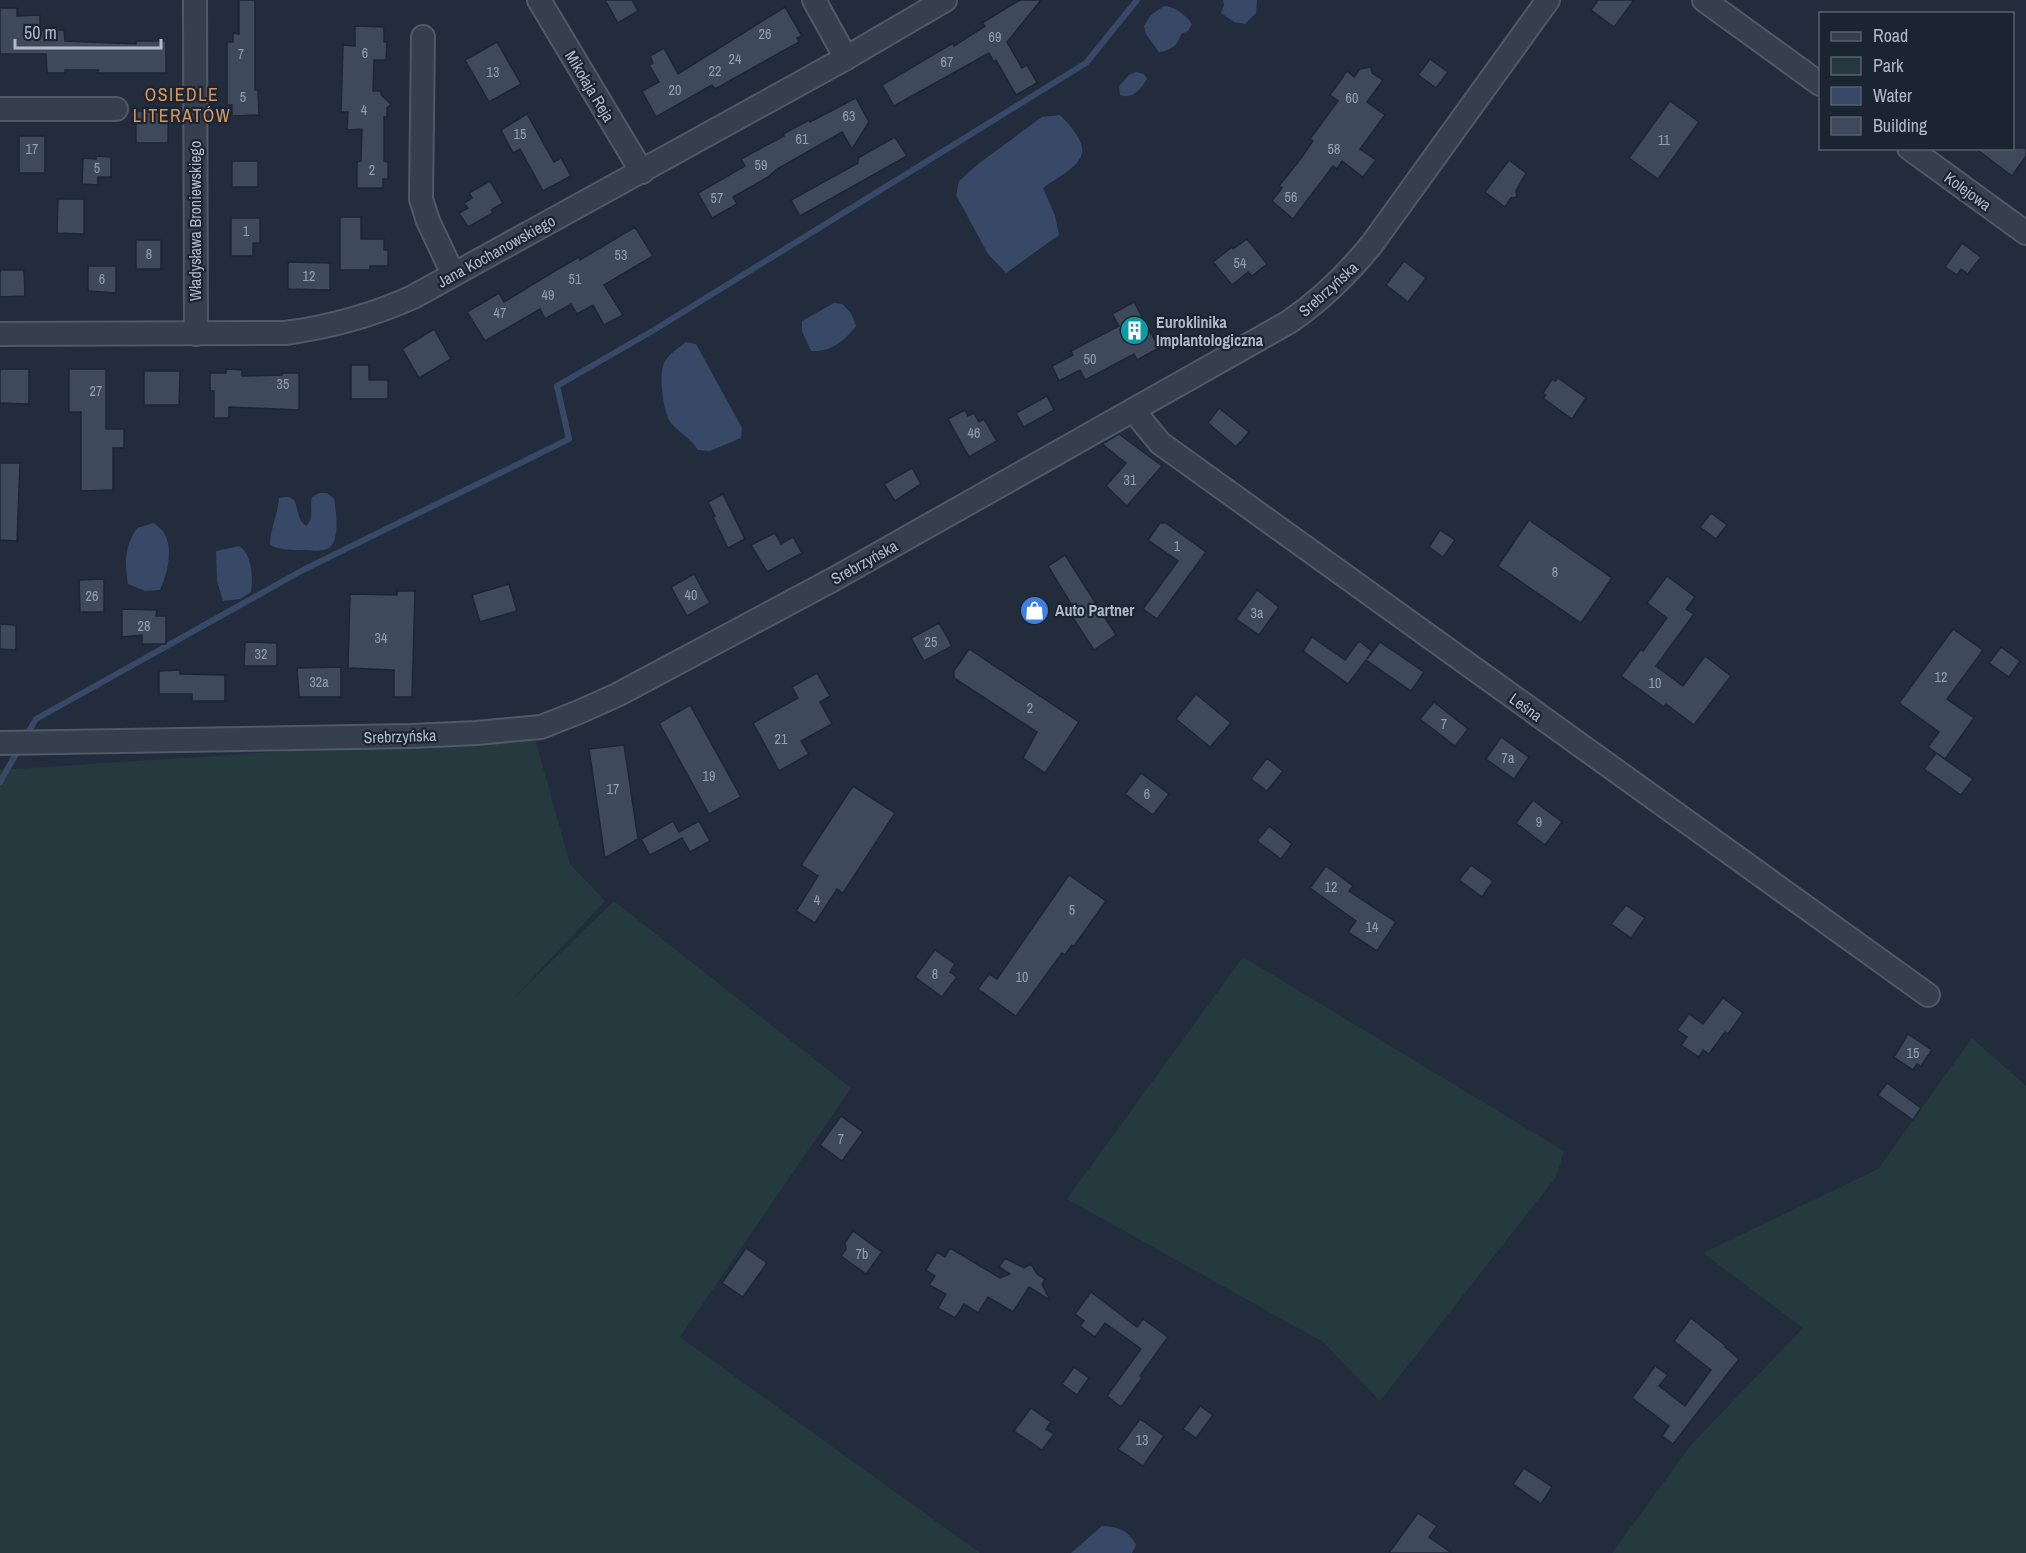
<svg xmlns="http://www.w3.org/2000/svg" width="2026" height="1553" font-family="'Archivo Narrow',sans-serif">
<rect width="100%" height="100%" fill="#222c3d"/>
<g fill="#243a3e">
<polygon points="534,735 570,864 605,901 512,1000 614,901 851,1088 680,1337 980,1553 0,1553 0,770"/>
<polygon points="1243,957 1564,1151 1556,1177 1380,1401 1323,1342 1067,1199"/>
<polygon points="1972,1038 2026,1086 2026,1553 1612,1553 1691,1445 1803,1328 1703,1253 1878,1169"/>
</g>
<g fill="#374966">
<polygon points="1223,0 1257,0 1256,13 1245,24 1234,22 1221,13 1224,5"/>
<path d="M1164 6C1174 6 1187 16 1192 24L1188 31 1181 34C1177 46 1172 50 1159 52L1146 34 1144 26 1151 15Z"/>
<path d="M1136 72 1144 74 1147 79C1141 89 1132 100 1120 95L1119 86 1129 75Z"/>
<path d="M1060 115C1100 156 1081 162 1043 188L1055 216 1059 235 1006 273 988 254 956 195 959 181 978 164 1042 117Z"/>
<path d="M834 303 842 304 851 313 856 326C844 341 831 352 811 351L802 331V321Z"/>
<path d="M686 342 696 344 742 428 741 438 710 451 698 450C691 438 675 430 669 420 663 407 658 373 665 361 670 353 679 348 686 342Z"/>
<path d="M319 493H327L334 499C336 511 341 543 327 549 321 552 310 550 303 550 292 550 280 550 270 545 270 529 278 514 279 498 304 492 291 515 306 526 315 518 309 507 312 497Z"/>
<path d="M154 523C157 526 162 529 164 533 174 550 167 574 160 590L145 591 128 584C125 560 124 549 137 528Z"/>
<path d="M239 546C252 554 253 578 251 592L240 599 223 601 217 581 216 551Z"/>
<path d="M1102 1526C1117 1526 1129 1531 1136 1545L1132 1553H1071Z"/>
</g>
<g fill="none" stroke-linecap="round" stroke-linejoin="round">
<g stroke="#374966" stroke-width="6">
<polyline points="25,738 36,719 303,570 569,439 557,386 654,330 1086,63 1137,0"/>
<polyline points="0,782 20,747"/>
</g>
</g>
<g fill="#3e4a5c" stroke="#1d2633" stroke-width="1.5">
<polygon points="239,0 255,0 255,90 258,90 259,115 232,116 232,105 227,105 227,42 233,42 233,33 239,34"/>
<polygon points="605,0 632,0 638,11 618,23"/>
<polygon points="1020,0 1041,0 1007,42 1022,68 1027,65 1037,83 1016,95 996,60 994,62 989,53 894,106 882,85 953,43 954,46 985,26 982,23"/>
<polygon points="1598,0 1634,0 1614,27 1591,10"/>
<polygon points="785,7 802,36 797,38 799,42 715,89 712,85 656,117 642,91 659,82 649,65 653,63 650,56 664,48 678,74"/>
<polygon points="0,8 17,8 17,16 40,15 40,30 64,30 65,41 136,44 136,41 166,41 166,73 98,73 98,70 65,70 65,73 47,73 46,54 0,54"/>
<polygon points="355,26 384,27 384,42 387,42 386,60 374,60 373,91 381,91 381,95 391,104 387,108 387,117 384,117 384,161 388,162 388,179 383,179 383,188 357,188 357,162 361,161 362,129 347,130 348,112 341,112 343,45 355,46"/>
<polygon points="497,42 521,84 489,102 465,60"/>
<polygon points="1430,59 1448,72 1436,88 1418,75"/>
<polygon points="1371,67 1372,73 1383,80 1367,102 1385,115 1360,149 1376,160 1363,177 1342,161 1337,169 1333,166 1293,219 1272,201 1282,188 1279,186 1302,157 1313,141 1310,139 1338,101 1330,95 1347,71 1354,77 1360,69"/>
<polygon points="856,98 869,122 852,149 842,132 777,169 768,177 733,197 737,204 712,218 698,193 745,166 741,159 784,136 783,134 809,120 810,122"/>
<polygon points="1670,101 1699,122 1658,179 1629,158"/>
<rect x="136" y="111" width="32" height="32"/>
<polygon points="527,114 554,162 561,158 571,176 543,191 520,149 513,153 501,130"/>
<rect x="19" y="136" width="26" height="37"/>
<polygon points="895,137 907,156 800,216 791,200 858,163 858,158"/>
<polygon points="1975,148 2026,148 2026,156 2012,176"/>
<polygon points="96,156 111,157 111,177 98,177 98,185 82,184 83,158 96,159"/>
<polygon points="1509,160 1526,173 1516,191 1517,197 1511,198 1505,207 1485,192"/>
<rect x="232" y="161" width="26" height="26"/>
<polygon points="490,181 503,203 491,210 493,213 468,227 459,213 468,208 464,203 472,198 469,193"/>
<polygon points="58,199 84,199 84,234 57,233"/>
<polygon points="340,217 361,217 361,239 384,239 384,250 388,250 388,266 370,266 370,270 340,270"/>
<polygon points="231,218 260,218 260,243 253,243 253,256 231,256"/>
<polygon points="635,227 653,256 604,285 623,315 604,325 593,305 577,314 571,304 545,319 540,309 485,341 467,312 499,293 504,302 553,272 579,257 580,260"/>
<polygon points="1247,239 1267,264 1252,276 1248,272 1232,285 1213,262 1232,247 1233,249"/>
<rect x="136" y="240" width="25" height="29"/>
<polygon points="1962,243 1981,257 1968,274 1961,269 1957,275 1945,267"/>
<polygon points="1404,261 1426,278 1408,302 1386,285"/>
<polygon points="288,262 330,263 330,290 288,289"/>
<polygon points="88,266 116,266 116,293 88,291"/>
<polygon points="0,270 24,270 25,296 0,297"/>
<polygon points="1134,302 1159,348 1137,360 1134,354 1085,380 1080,370 1059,381 1052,366 1073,355 1071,351 1119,326 1112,314"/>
<polygon points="434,329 451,359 419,378 402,349"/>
<polygon points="351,365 369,365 369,380 388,380 388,399 351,399"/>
<polygon points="0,369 29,369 29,404 0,403"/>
<polygon points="69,369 106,369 106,429 124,429 124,448 113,448 113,490 81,491 81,412 69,412"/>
<polygon points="226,369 242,370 242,376 282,375 282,373 299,373 299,410 229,407 229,418 214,418 214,391 210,391 210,373 226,373"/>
<polygon points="144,371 180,371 179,405 144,405"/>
<polygon points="1558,378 1586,398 1572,419 1543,398 1546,395 1543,393 1552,379 1555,381"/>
<polygon points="1047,396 1054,410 1024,427 1016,413"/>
<polygon points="1219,408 1249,432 1236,447 1208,423"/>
<polygon points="965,410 968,416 974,413 979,422 984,419 997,441 969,457 948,419"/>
<polygon points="1119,434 1162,466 1127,506 1106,486 1126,463 1102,444"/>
<polygon points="0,463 20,463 17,541 0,540"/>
<polygon points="912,468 921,484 895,501 884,484"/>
<polygon points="723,494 745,539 728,548 713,517 715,516 708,502"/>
<polygon points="1711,513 1727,525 1716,539 1700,527"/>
<polygon points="1529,520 1612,578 1581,623 1498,566"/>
<polygon points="1160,523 1166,523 1206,552 1157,619 1143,609 1178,561 1148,540"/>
<polygon points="1440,530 1455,540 1443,557 1429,547"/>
<polygon points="775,533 781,544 793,537 802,553 767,572 751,545"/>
<polygon points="1065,555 1116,635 1094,650 1071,615 1076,612 1048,566"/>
<polygon points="694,574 710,603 687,616 671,587"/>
<polygon points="1667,576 1695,597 1686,609 1694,614 1656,666 1683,686 1705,656 1731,676 1694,725 1666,704 1664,707 1621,676 1641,649 1643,651 1667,618 1647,603"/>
<polygon points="104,579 104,612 80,612 79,580"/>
<polygon points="509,584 517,611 480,622 472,595"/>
<polygon points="1257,590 1279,607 1259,635 1236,619"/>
<polygon points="397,591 415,591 412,697 394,697 394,670 348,668 350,594 397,595"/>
<polygon points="122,609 157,610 156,616 166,616 166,644 142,644 142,635 122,637"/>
<polygon points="939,623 952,646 924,661 911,638"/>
<polygon points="0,624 16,625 16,650 0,649"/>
<polygon points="1953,629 1983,650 1947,699 1974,718 1945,759 1928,747 1939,732 1899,703"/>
<polygon points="1312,637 1345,660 1359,641 1372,651 1367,659 1380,642 1424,672 1411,691 1366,660 1348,684 1303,651"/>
<polygon points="245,642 277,643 277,666 244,666"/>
<polygon points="2001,647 2020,661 2009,677 1989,663"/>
<polygon points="969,649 1079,722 1045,773 1023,758 1037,732 954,678 954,671"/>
<polygon points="341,667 341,697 299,697 297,668"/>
<polygon points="180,670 180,674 225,675 225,701 192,701 192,694 159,694 159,671"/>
<polygon points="817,673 830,696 820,702 832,724 801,741 809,754 779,771 753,723 798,698 792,687"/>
<polygon points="1196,694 1231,723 1210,747 1176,719"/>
<polygon points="1434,702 1468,729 1455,746 1420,719"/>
<polygon points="690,705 741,797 709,814 659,723"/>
<polygon points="1501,737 1529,757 1514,779 1486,759"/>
<polygon points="624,745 638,839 605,858 589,749"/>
<polygon points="1936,753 1973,779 1961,795 1924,769"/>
<polygon points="1267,758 1283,771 1267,791 1251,779"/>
<polygon points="1141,773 1169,794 1153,815 1125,794"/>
<polygon points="853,786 895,813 843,893 837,889 815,923 796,911 818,876 801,865"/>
<polygon points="1533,800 1562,822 1545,845 1516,823"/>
<polygon points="673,821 679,832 699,821 710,841 690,852 682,838 650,855 641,839"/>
<polygon points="1269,826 1292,844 1281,859 1257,841"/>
<polygon points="1471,865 1493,881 1482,897 1459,880"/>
<polygon points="1326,866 1353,886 1349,891 1396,922 1377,951 1348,932 1356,921 1310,888"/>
<polygon points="1069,875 1106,901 1074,946 1072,945 1065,955 1062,953 1016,1016 978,989 989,974 997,979"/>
<polygon points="1626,905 1645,918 1631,938 1611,924"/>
<polygon points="935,950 955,964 950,972 957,977 942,997 915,977"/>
<polygon points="1723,998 1743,1013 1728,1034 1725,1032 1709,1054 1703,1050 1699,1057 1681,1045 1687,1037 1677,1030 1689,1014 1703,1024"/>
<polygon points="1908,1034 1932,1050 1921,1066 1917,1064 1913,1070 1894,1057"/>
<polygon points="1887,1083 1921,1108 1913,1120 1878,1095"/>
<polygon points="841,1116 863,1132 842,1161 820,1145"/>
<polygon points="853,1231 882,1252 866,1274 841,1256 846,1249 845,1243"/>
<polygon points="746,1248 767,1263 743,1297 722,1283"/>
<polygon points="950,1248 1000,1278 1010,1274 999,1267 1005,1258 1024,1268 1031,1264 1037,1274 1045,1279 1042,1284 1050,1300 1029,1287 1013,1312 988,1297 978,1313 964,1304 955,1318 938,1308 946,1294 929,1285 935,1276 926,1270 937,1252 945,1257"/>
<polygon points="1091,1292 1137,1327 1143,1319 1168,1337 1140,1376 1142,1378 1121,1407 1107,1396 1141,1349 1105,1323 1095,1337 1080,1326 1084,1321 1075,1314"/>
<polygon points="1691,1318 1726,1346 1725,1347 1739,1359 1673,1444 1662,1436 1669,1426 1632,1398 1655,1366 1668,1375 1659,1386 1685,1406 1711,1370 1674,1341"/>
<polygon points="1074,1367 1089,1378 1077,1395 1062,1384"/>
<polygon points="1200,1406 1213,1415 1196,1438 1183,1429"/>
<polygon points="1031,1408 1051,1422 1046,1429 1054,1434 1042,1450 1014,1431"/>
<polygon points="1140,1419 1164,1436 1143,1466 1118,1449"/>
<polygon points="1524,1468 1552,1487 1541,1504 1513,1484"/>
<polygon points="1418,1513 1437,1526 1429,1537 1452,1553 1389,1553"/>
</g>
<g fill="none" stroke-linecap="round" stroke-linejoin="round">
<defs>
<g id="minor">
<polyline points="195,0 196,334"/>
<polyline points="539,0 642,172"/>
<polyline points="814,0 846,58"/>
<polyline points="1704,0 1820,84"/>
<polyline points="423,37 421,199 428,221 453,274"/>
<polyline points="0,109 116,109"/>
<polyline points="1909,148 2026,233"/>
<path d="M0 334 285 333C330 327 371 316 413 297L846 58 945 0"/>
<polyline points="1133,410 1160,443 1928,995"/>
<path d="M0 743 411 736 476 733 541 727 579 712 617 695 834 579 1289 322C1321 300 1347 275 1372 244L1548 0"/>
</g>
</defs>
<use href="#minor" stroke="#515967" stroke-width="26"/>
<use href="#minor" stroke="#363f4d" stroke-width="22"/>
</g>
<defs>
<symbol id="building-disc" viewBox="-11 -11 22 22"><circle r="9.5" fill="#0f9aa8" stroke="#1b2431"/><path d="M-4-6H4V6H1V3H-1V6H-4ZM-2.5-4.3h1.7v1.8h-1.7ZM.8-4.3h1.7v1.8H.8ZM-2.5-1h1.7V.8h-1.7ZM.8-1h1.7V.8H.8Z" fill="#fff"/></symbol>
<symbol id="shop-disc" viewBox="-11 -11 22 22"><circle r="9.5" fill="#3f7fe0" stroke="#1b2431"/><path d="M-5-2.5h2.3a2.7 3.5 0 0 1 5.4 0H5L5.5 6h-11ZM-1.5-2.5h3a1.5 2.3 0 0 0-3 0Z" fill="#fff"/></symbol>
</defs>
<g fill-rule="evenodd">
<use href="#building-disc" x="1118" y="314" width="33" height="33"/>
<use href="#shop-disc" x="1018" y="594" width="33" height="33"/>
</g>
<g text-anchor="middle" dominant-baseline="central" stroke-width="4.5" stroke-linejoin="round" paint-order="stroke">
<g font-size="14" fill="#959dad">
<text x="765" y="34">26</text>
<text x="995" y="37">69</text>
<text x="365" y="53">6</text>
<text x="241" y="54">7</text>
<text x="735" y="59">24</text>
<text x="947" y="62">67</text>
<text x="715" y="71">22</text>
<text x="493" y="72">13</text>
<text x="675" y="90">20</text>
<text x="243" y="97">5</text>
<text x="1352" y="98">60</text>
<text x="364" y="110">4</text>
<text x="849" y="116">63</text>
<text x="520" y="134">15</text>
<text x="802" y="139">61</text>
<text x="1664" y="140">11</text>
<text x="32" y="149">17</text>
<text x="1334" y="149">58</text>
<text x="761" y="165">59</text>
<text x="97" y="168">5</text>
<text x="372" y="170">2</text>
<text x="1291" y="197">56</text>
<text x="717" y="198">57</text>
<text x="246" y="231">1</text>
<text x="149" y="254">8</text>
<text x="621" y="255">53</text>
<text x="1240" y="263">54</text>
<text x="309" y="276">12</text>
<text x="102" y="279">6</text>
<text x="575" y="279">51</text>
<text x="548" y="295">49</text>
<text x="500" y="313">47</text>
<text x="1090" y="359">50</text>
<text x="283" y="384">35</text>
<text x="96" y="391">27</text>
<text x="974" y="433">46</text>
<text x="1130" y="480">31</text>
<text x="1177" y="546">1</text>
<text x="1555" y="572">8</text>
<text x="691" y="595">40</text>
<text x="92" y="596">26</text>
<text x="1257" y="613">3a</text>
<text x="144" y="626">28</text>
<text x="381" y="638">34</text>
<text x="931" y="642">25</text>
<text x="261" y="654">32</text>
<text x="1941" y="677">12</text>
<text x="319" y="682">32a</text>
<text x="1655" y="683">10</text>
<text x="1030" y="708">2</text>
<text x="1444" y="724">7</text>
<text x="781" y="739">21</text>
<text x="1508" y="758">7a</text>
<text x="709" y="776">19</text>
<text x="613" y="789">17</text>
<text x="1147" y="794">6</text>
<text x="1539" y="822">9</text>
<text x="1331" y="887">12</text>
<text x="817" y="900">4</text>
<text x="1072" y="910">5</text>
<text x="1372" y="927">14</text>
<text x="935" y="974">8</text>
<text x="1022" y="977">10</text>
<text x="1913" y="1053">15</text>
<text x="841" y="1139">7</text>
<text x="862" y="1254">7b</text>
<text x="1142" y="1440">13</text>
</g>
<g font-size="16" fill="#b2b9c8" stroke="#1b2431">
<text transform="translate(590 86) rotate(59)">Mikołaja Reja</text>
<text transform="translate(1968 191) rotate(36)">Kolejowa</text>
<text transform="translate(195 221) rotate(-90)">Władysława Broniewskiego</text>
<text transform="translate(496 251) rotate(-29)">Jana Kochanowskiego</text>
<text transform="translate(1328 289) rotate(-42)">Srebrzyńska</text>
<text transform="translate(864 562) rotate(-29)">Srebrzyńska</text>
<text transform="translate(1526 707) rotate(36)">Leśna</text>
<text transform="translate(400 736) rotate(-2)">Srebrzyńska</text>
</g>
<g font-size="16" font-weight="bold" fill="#b2b9c8" stroke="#1b2431" text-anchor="start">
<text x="1156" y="322">Euroklinika<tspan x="1156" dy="18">Implantologiczna</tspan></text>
<text x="1055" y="610">Auto Partner</text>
</g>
<g font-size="18" letter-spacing="1.5" fill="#d7975e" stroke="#1b2431">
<text x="182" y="94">OSIEDLE<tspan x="182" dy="21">LITERATÓW</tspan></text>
</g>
</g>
<rect x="1819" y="12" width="195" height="138" fill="#1b2431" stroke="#57606d" stroke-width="1.5"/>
<rect x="1831" y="32" width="30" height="9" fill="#363f4d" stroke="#57606d" stroke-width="1.5"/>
<text x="1873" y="42" font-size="18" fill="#b2b9c8">Road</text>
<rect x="1831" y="57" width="30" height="18" fill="#243a3e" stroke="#57606d" stroke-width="1.5"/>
<text x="1873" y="72" font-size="18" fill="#b2b9c8">Park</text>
<rect x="1831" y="87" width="30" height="18" fill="#374966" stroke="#57606d" stroke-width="1.5"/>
<text x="1873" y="102" font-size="18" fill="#b2b9c8">Water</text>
<rect x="1831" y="117" width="30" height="18" fill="#3e4a5c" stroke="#57606d" stroke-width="1.5"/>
<text x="1873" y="132" font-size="18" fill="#b2b9c8">Building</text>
<path d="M15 39v9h146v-9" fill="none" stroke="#b2b9c8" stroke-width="3"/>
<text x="24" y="39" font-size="18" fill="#b2b9c8" stroke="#1b2431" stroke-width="4.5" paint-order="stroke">50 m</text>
</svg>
